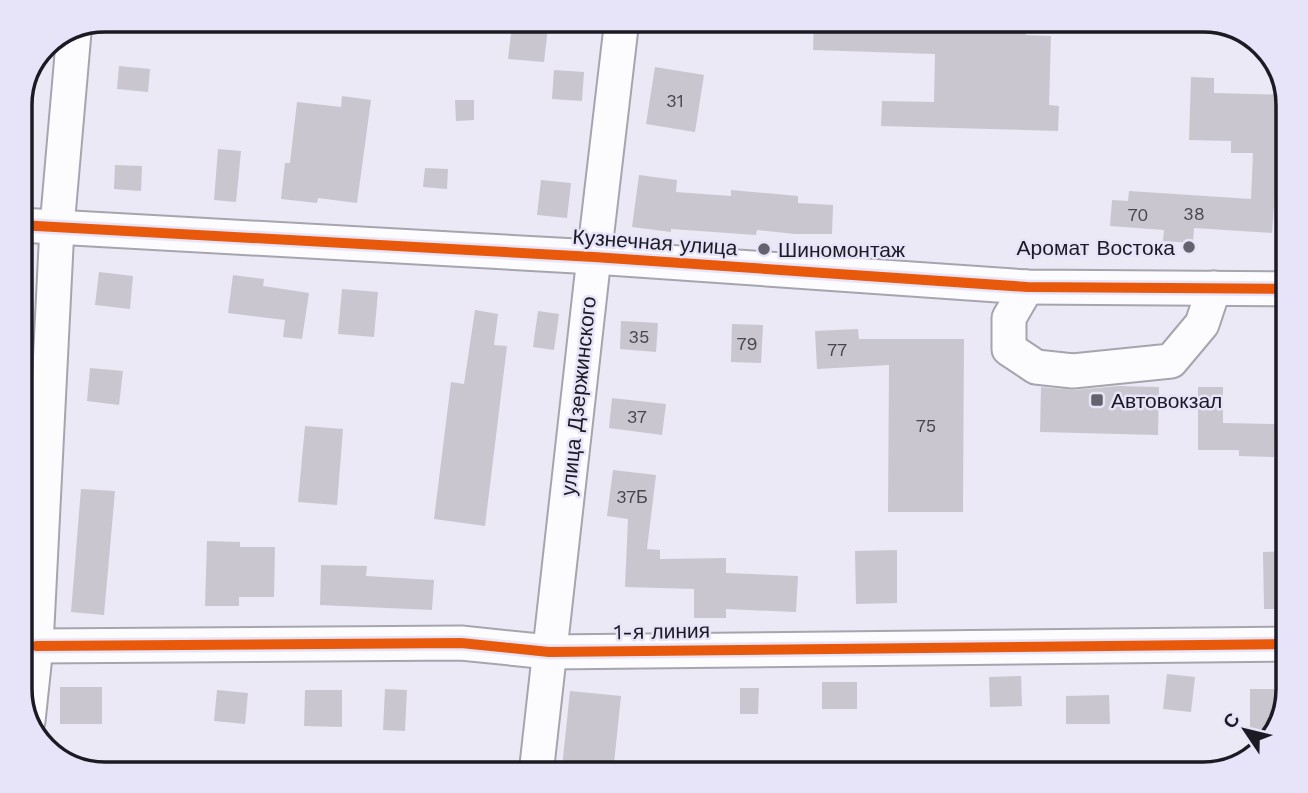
<svg xmlns="http://www.w3.org/2000/svg" width="1308" height="793" font-family="'Work Sans',sans-serif">
<rect width="100%" height="100%" fill="#eae9f5"/>
<g fill="#c9c6cf">
<polygon points="814,19 1026,19 1026,35 1051,36 1049,105 1059,106 1058,131 881,126 882,101 934,102 935,54 813,50"/>
<polygon points="512,25 548,28 544,62 508,59"/>
<polygon points="119,66 150,69 148,92 117,89"/>
<polygon points="655,67 704,75 695,132 646,124"/>
<polygon points="554,70 584,72 582,101 552,99"/>
<polygon points="1191,77 1214,78 1214,93 1286,95 1284,163 1277,163 1272,233 1194,228 1193,243 1163,241 1164,230 1110,226 1112,200 1128,201 1129,191 1251,199 1253,153 1231,153 1231,141 1189,140"/>
<polygon points="342,96 371,100 357,203 318,198 317,203 281,199 285,163 290,163 297,102 341,107"/>
<polygon points="455,100 474,100 474,120 456,121"/>
<polygon points="218,149 241,151 236,202 214,200"/>
<polygon points="115,165 142,166 141,191 114,189"/>
<polygon points="425,168 448,169 447,189 423,187"/>
<polygon points="639,175 677,180 676,192 731,196 731,190 765,193 798,196 798,203 833,205 832,234 795,234 757,230 756,235 671,229 671,232 632,227"/>
<polygon points="541,180 571,183 567,218 537,215"/>
<polygon points="99,272 133,276 130,309 95,305"/>
<polygon points="233,275 264,279 263,286 309,293 302,339 283,337 285,320 228,313"/>
<polygon points="342,289 378,292 374,337 338,334"/>
<polygon points="475,310 498,314 494,345 507,346 485,526 434,519 451,382 464,384"/>
<polygon points="538,311 559,314 554,350 533,347"/>
<polygon points="621,321 658,323 656,352 620,349"/>
<polygon points="732,324 763,325 761,363 731,362"/>
<polygon points="858,329 859,339 964,339 963,512 888,512 889,365 817,369 815,331"/>
<polygon points="90,368 123,371 119,405 87,401"/>
<polygon points="1118,386 1159,387 1158,435 1040,432 1041,387 1075,390"/>
<polygon points="1198,387 1223,387 1223,423 1275,424 1274,457 1239,456 1239,450 1198,450"/>
<polygon points="612,398 666,404 662,435 609,428"/>
<polygon points="305,426 343,429 337,505 298,502"/>
<polygon points="613,470 656,475 647,549 660,550 660,559 726,558 726,573 798,576 796,612 726,609 726,618 694,618 694,589 625,587 628,519 607,516"/>
<polygon points="81,489 115,491 104,615 71,612"/>
<polygon points="207,541 240,542 240,547 275,547 274,597 239,597 239,606 205,606"/>
<polygon points="897,550 897,603 856,604 855,551"/>
<polygon points="1289,551 1289,609 1264,609 1263,552"/>
<polygon points="321,565 367,566 366,576 434,580 432,610 320,605"/>
<polygon points="1167,674 1195,677 1191,712 1163,709"/>
<polygon points="1021,676 1022,706 990,707 989,677"/>
<rect x="822" y="682" width="35" height="27"/>
<rect x="60" y="687" width="42" height="37"/>
<polygon points="740,688 759,688 758,714 740,714"/>
<polygon points="385,689 407,690 405,731 383,730"/>
<polygon points="1250,689 1289,689 1277,731 1250,732"/>
<polygon points="217,690 248,693 245,724 214,721"/>
<polygon points="305,690 342,690 342,727 304,726"/>
<polygon points="570,691 621,696 613,773 562,768"/>
<polygon points="1109,695 1110,724 1066,724 1066,696"/>
</g>
<g fill="none" stroke-linecap="round" stroke-linejoin="round">
<defs>
<g id="minor">
<polyline points="19,225 594,257 1027,287 1289,289"/>
<polyline points="1027,287 1009,318 1009,349 1036,367 1073,371 1171,361 1202,324 1214,288"/>
<polyline points="36,646 461,643 549,652 1289,644"/>
<polyline points="28,721 36,646 57,227 74,32"/>
<polyline points="536,774 594,257 622,19"/>
</g>
</defs>
<use href="#minor" stroke="#a6a5ae" stroke-width="37"/>
<use href="#minor" stroke="#fcfcfe" stroke-width="33"/>
<defs>
<g id="cycleway">
<polyline points="19,225 594,257 1027,287 1289,289"/>
<polyline points="36,646 461,643 549,652 1289,644"/>
</g>
</defs>
<use href="#cycleway" stroke="#e7e4fa" stroke-width="15"/>
<use href="#cycleway" stroke="#e8590c" stroke-width="10"/>
</g>
<g fill="#64626c" stroke="#e7e4fa" stroke-width="2.5">
<circle cx="1189" cy="247" r="7"/>
<circle cx="764" cy="249" r="7"/>
<rect x="1090" y="393" width="14" height="14" rx="3.5"/>
</g>
<g text-anchor="middle" dominant-baseline="central" stroke-width="5" stroke-linejoin="round" paint-order="stroke">
<g font-size="18" fill="#47454d">
<text x="675" y="100">31</text>
<text x="1194" y="213">38</text>
<text x="1138" y="214">70</text>
<text x="639" y="336">35</text>
<text x="747" y="343">79</text>
<text x="837" y="349">77</text>
<text x="637" y="416">37</text>
<text x="926" y="425">75</text>
<text x="632" y="496">37Б</text>
</g>
<g font-size="21" fill="#1c1a22" stroke="#e7e4fa">
<text transform="translate(655 242) rotate(4)">Кузнечная улица</text>
<text transform="translate(578 396) rotate(-84)">улица Дзержинского</text>
<text transform="translate(662 631) rotate(-1)">1-я линия</text>
</g>
<g font-size="21" fill="#1c1a22" stroke="#e7e4fa" text-anchor="start">
<text x="1175" y="247" text-anchor="end">Аромат Востока</text>
<text x="778" y="249">Шиномонтаж</text>
<text x="1111" y="400">Автовокзал</text>
</g>
</g>
<path d="M0 0H1308V793H0ZM105 32H1203A73 73 0 0 1 1276 105V689A73 73 0 0 1 1203 762H105A73 73 0 0 1 32 689V105A73 73 0 0 1 105 32Z" fill="#e7e4fa" fill-rule="evenodd"/>
<path fill="none" stroke="#1c1a22" stroke-width="3.5" d="M105 32H1203A73 73 0 0 1 1276 105V689A73 73 0 0 1 1203 762H105A73 73 0 0 1 32 689V105A73 73 0 0 1 105 32Z"/>
<g transform="translate(1245 730) rotate(305)" stroke="#e7e4fa" stroke-width="5" paint-order="stroke">
<path d="M0-5L12 26L0 18L-12 26Z" fill="#1c1a22"/>
<text y="-10" font-size="19" font-weight="bold" text-anchor="middle" fill="#1c1a22">С</text>
</g>
</svg>
